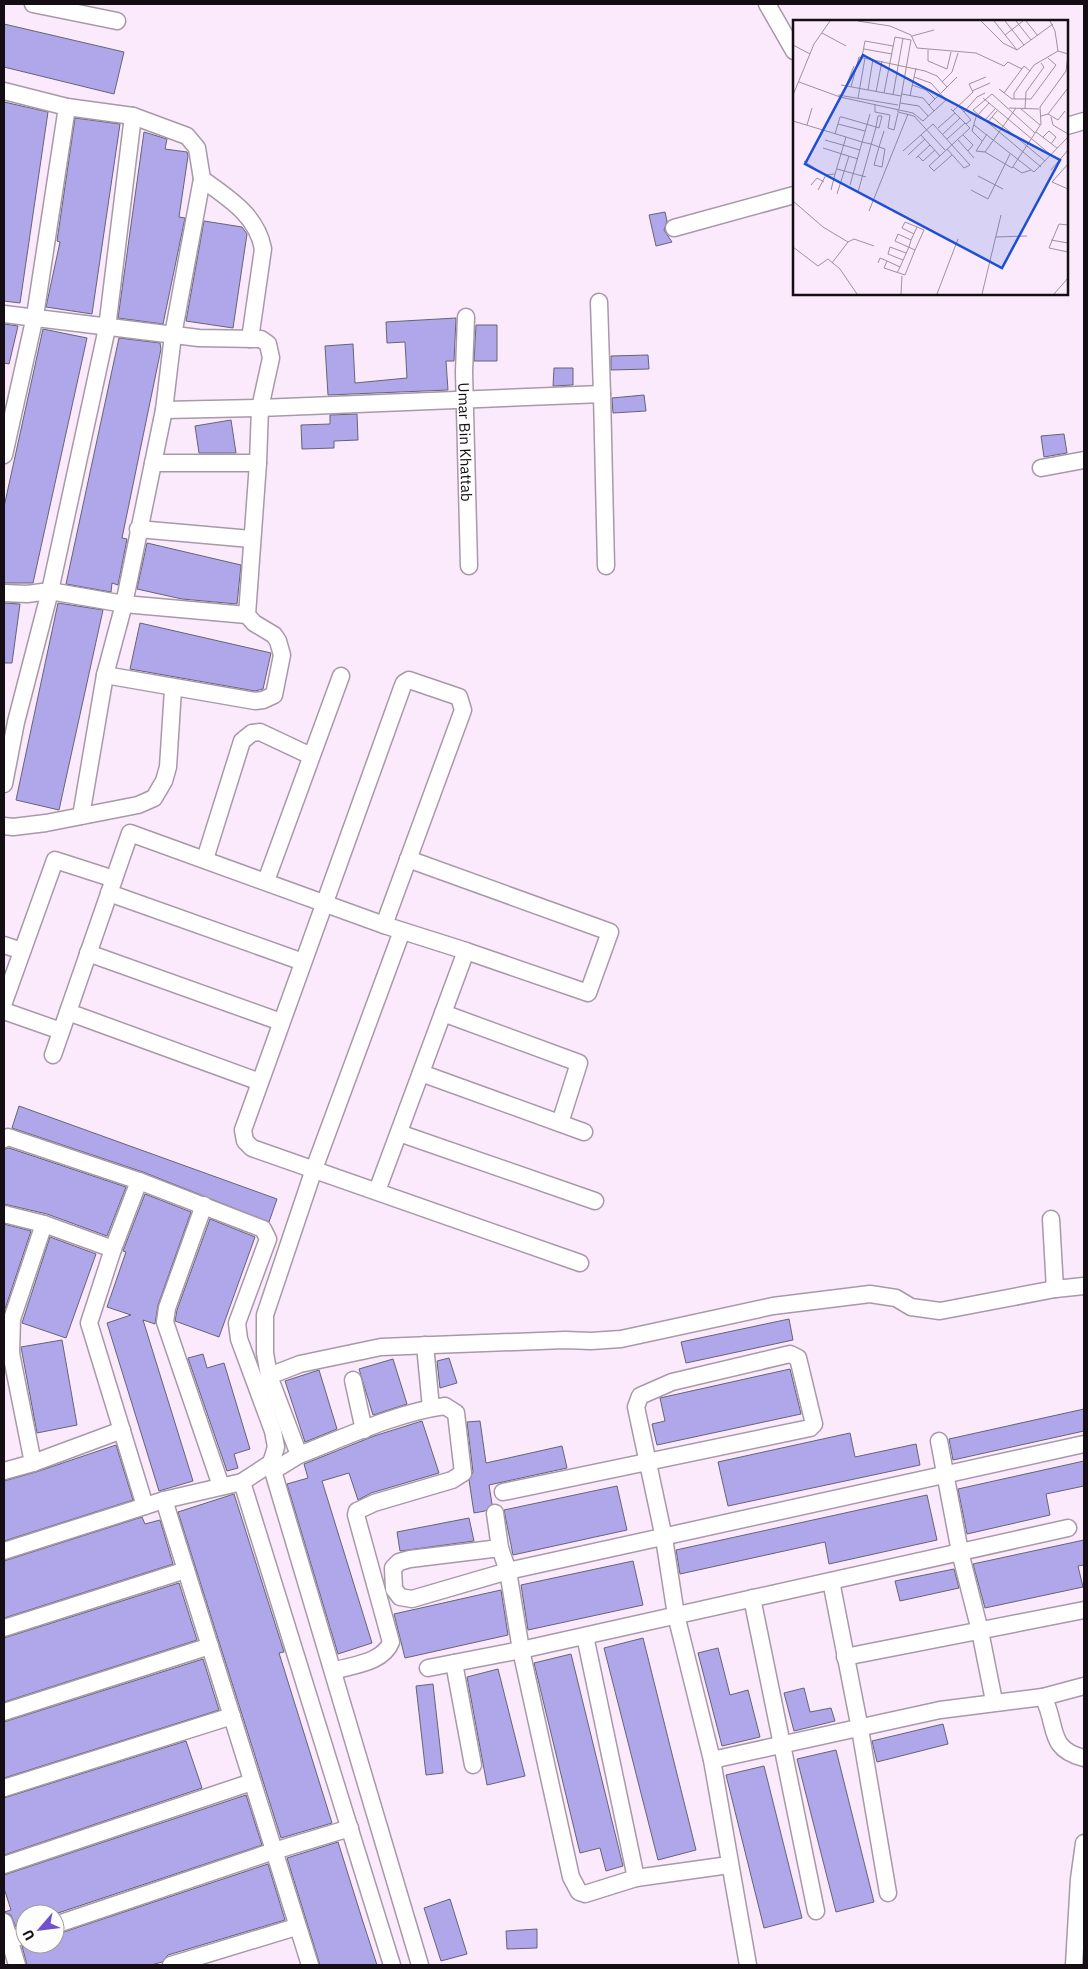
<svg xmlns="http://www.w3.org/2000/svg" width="1088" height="1969" font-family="'IBM Plex Sans',sans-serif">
<rect width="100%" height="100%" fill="#faeafb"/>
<g fill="#afa7e9" stroke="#656476">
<polygon points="4,24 124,52 114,94 4,67"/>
<polygon points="4,102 48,112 20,303 4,301"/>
<polygon points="75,118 120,124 92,314 46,307 60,242 57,241"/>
<polygon points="144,132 167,139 165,149 187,152 188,156 179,217 185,218 163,324 118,318"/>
<polygon points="665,212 667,221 664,230 672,242 656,246 649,215"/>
<polygon points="204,221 242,227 247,234 233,328 186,321"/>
<polygon points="456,318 454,361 446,361 448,390 328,395 325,346 353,344 355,383 407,378 405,342 387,343 386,322"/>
<polygon points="4,324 18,326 9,364 4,363"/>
<polygon points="476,325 497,325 497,361 474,361"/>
<polygon points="43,329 87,338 33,583 4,583 4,507"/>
<polygon points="119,338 160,343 161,349 122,538 127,539 118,585 112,583 111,592 66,584"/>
<polygon points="648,355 649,369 611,370 611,356"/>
<polygon points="554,368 573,368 573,385 553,386"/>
<polygon points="644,395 646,411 613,413 612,398"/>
<polygon points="357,414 358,440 334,441 334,448 302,449 301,425 330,424 330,415"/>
<polygon points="231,420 236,453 199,453 195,426"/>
<polygon points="1064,434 1067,453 1044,457 1041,436"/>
<polygon points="147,543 241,565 237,604 182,599 137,589"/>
<polygon points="4,603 20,604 12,663 4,663"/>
<polygon points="58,603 103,610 59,810 16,800"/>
<polygon points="140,623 271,653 263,689 255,691 130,669"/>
<polygon points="19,1106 277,1199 269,1222 143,1172 12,1128"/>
<polygon points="9,1148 126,1187 107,1236 47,1214 4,1204 4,1152 5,1149"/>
<polygon points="145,1194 191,1212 158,1305 155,1324 143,1320 193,1481 159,1491 107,1323 131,1315 107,1307 126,1252 123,1251"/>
<polygon points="210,1219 255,1237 219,1337 175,1321 177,1310"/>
<polygon points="4,1224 31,1231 4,1312"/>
<polygon points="50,1237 96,1254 66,1338 22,1323"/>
<polygon points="789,1319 793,1340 686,1363 681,1342"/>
<polygon points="62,1340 77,1425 37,1433 21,1347"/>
<polygon points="203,1354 207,1368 224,1363 250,1449 234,1454 238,1468 227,1471 188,1358"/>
<polygon points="449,1358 457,1383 440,1388 437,1361"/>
<polygon points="393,1359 407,1404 373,1415 359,1369"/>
<polygon points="790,1369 801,1414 657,1445 652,1424 665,1421 660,1398"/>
<polygon points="319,1370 337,1429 305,1442 285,1381"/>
<polygon points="1084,1409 1084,1431 953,1460 949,1439"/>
<polygon points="422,1421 439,1473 371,1493 358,1500 349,1473 322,1481 372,1643 338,1654 287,1484 308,1478 304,1464 374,1436"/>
<polygon points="480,1421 486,1463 562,1446 567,1468 489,1485 492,1504 485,1511 474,1513 469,1480 473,1472 467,1422"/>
<polygon points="850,1433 855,1457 916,1444 920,1465 728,1506 718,1462"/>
<polygon points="116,1445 133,1500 4,1541 4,1481 36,1472"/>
<polygon points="1084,1461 1084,1486 1046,1494 1050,1515 967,1534 958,1489"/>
<polygon points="617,1486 627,1530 513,1555 504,1510"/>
<polygon points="234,1494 284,1652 279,1653 332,1823 281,1838 178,1512"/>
<polygon points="927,1495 937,1540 829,1564 825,1542 680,1574 676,1550"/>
<polygon points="142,1517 145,1524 160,1520 173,1564 4,1618 4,1561"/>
<polygon points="469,1518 474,1541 400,1551 397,1532"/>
<polygon points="1084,1540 1084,1565 1078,1566 1083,1587 985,1608 973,1564"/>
<polygon points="633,1561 643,1605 528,1630 521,1585"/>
<polygon points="954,1569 959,1588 900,1601 895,1581"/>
<polygon points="179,1583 197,1640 4,1702 4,1638"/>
<polygon points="501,1590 508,1635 405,1658 394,1614"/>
<polygon points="643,1638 696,1850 658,1860 604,1648"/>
<polygon points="718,1648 730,1695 748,1690 760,1737 722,1746 698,1653"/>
<polygon points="571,1654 623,1866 606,1871 600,1848 580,1853 534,1663"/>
<polygon points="203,1659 219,1710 4,1778 4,1722"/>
<polygon points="498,1669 525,1776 487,1785 467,1677"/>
<polygon points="433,1684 443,1773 426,1775 416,1686"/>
<polygon points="804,1688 810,1712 831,1708 835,1721 794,1731 784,1693"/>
<polygon points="943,1724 948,1744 877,1762 872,1741"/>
<polygon points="186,1741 202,1788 4,1855 4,1798"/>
<polygon points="836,1750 874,1902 836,1912 797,1759"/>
<polygon points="764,1766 802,1918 764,1928 726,1775"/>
<polygon points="246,1795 262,1845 55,1914 25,1914 25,1925 16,1927 11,1915 4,1912 11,1910 4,1888 4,1875"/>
<polygon points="338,1842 363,1922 377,1965 320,1965 287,1858"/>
<polygon points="268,1864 285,1920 168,1955 162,1962 151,1965 27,1965 22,1946 29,1944 55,1944 55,1935"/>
<polygon points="450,1899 467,1954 441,1961 424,1908"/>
<polygon points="537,1929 537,1948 507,1949 506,1931"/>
</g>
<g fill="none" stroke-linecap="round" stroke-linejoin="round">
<defs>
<g id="minor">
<polyline points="33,4 117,21"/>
<polyline points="767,4 794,51"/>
<polyline points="4,91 67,107 133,116 187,136 197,148 202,179 173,335 164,410 124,604 105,675 81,816"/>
<polyline points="1067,126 1084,121"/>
<path d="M202 179C228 198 257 215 263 249L250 339"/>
<polyline points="674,228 794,195"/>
<polyline points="599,302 602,394"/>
<polyline points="4,314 199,338 261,339 268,344 271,358 260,408 258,463 247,615 254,623 274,635 278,641 282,655 274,695 263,700 255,701 105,675"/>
<path id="s1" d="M466 317 464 372 469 566"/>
<polyline points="164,410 260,408 602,394 606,566"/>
<polyline points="4,455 35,316 67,107"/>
<polyline points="153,463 258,463"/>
<polyline points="1041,468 1084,460"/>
<polyline points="138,529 251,539"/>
<polyline points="4,593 27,594 50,591 124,604 247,615"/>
<polyline points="4,784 16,722 50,591 107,328 133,116"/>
<polyline points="4,826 13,827 46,823 138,805 154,798 164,781 168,767 173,689"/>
<polyline points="205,859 242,741 252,733 260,732 311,756"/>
<polyline points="266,881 341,676"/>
<polyline points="109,893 303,962"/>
<polyline points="384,925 463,710 459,697 409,680 404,683 402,688 243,1130 245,1141 252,1148 580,1263"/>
<polyline points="4,945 22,951"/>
<polyline points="88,953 281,1022"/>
<polyline points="4,1002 55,860 114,879"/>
<polyline points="4,1011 61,1031"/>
<polyline points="68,1012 260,1082"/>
<polyline points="443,1013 579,1063 560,1123"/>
<polyline points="53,1055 130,833 384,925 466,951 588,993 610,932 408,859"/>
<polyline points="421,1073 584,1132"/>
<polyline points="399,1133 595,1201"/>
<polyline points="4,1139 8,1137 139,1181 263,1229 268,1239 237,1323 239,1339 273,1431 276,1447 271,1463 273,1471 420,1965"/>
<polyline points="139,1181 113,1249 89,1323 145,1506"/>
<polyline points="377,1191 466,951"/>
<polyline points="204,1205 167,1308 165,1322 221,1486"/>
<polyline points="4,1214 44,1224 113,1249"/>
<polyline points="1051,1219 1055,1289"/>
<polyline points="425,1345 431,1408"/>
<polyline points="269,1376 300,1364 381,1347 565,1340 591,1341 621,1339 773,1306 870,1294 896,1298 911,1307 940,1311 1055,1289 1084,1286"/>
<polyline points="353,1380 364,1430"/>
<polyline points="939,1441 960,1552 980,1631 994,1701"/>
<path d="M299 1455C343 1438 398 1412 445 1406L456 1413 463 1473 452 1480 374 1503 357 1511 356 1515 391 1642C383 1663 352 1665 333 1671"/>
<polyline points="33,1463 11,1353 12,1319 44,1224"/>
<polyline points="4,1471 33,1463 122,1430"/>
<polyline points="273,1471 299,1455 269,1376 265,1353 265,1315 314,1169 402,931"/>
<polyline points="242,1482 392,1965"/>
<polyline points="503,1492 810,1428 814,1424 813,1420 798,1358 790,1354 672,1382 640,1396 636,1407 664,1538 676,1615 712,1760 748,1965"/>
<polyline points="164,1500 310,1965"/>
<polyline points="495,1513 500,1548"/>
<polyline points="4,1551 164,1500 242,1482 271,1463"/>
<polyline points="831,1581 860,1729 888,1893"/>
<polyline points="752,1598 816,1911"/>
<polyline points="4,1628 186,1570"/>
<polyline points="585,1636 636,1878"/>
<polyline points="845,1657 1084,1610"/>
<polyline points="454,1663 473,1765"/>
<polyline points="428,1668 521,1650 1068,1528"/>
<polyline points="1043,1697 1084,1686"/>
<polyline points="4,1712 210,1646"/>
<path d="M712 1760 940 1710 1043 1697C1058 1724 1046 1749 1084 1758"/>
<polyline points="4,1788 232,1716"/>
<polyline points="4,1865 252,1782"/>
<polyline points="729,1865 636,1878 585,1894 579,1892 571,1877 521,1650 508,1571 500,1548 410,1559 399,1562 393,1568 394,1589 400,1597 412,1599 508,1571 1084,1444"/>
<polyline points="4,1922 17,1965"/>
<polyline points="55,1925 274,1851 350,1828"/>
<polyline points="9,1940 25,1935"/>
<polyline points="171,1965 296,1927"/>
<polyline points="1074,1965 1079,1879 1084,1843"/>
</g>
</defs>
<use href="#minor" stroke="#a899a9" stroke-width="19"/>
<use href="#minor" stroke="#fff" stroke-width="16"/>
</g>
<g text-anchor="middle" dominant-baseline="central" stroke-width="4" stroke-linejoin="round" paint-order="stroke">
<g font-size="15" fill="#140e14" stroke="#fdfdfd">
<text stroke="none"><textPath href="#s1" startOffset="125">Umar Bin Khattab</textPath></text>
</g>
</g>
<g transform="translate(793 20)">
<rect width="275" height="275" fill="#faeafb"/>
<path fill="none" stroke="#9e929f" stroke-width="1" d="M65 1 97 6 118 15 124 28 183 33 211 46 215 42 229 49M188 1 210 23 224 30M201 1 224 30M212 1 231 25M223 1 238 20M233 1 245 16M257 1 262 11 265 31 275 34M29 13 53 26M212 15 230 1M119 16 141 10M0 25 17 34M71 29 99 34M135 30V41L154 49 158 32M224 30 260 4M69 37 72 21 100 26M6 62 47 77 120 93 130 101 153 80 138 63 121 57M149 62 159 52 165 33M48 65 108 76M119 65 133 70 142 79M53 66 61 46M58 67 66 37 132 51 144 56 154 67M206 69 219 79H238L263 45 255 38M75 70 80 39M179 71 197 63M83 72 89 41M91 73 102 17 118 20 106 89M211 73 231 46 237 51M109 74 130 78 141 91M0 75 21 24 37 1M45 75 105 85M100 75 110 18M117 76 123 48M65 78 72 38M190 78 258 135M221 79V73L241 45 265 31M107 83 126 86 135 96M82 84V92L97 95 95 108 101 110 105 93M136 85 164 57M166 86 178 100 173 104M216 88 246 89M232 88 233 72 251 47 248 43M105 89V92L121 96 152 130M158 89 177 108 136 146 141 151 159 135M228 89 247 105M160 91 180 72 176 64 193 57M171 92 184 77 192 73M255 94 265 100 272 91M248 96 255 94 275 68M199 97 252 141M258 97 260 105 275 114M0 101 53 117 69 122 78 124 86 127 92 129 89 147 81 145 86 127 91 111M191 101 202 89M194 103 204 91M45 104 72 111M14 105 19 88M181 105 241 152 275 117M145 108 162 93M243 112 264 128M242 113 199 74 180 90 248 147M42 114 47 97H49L83 107 86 108 89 96H85L83 107 65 172M150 114 167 98M194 114 183 131 192 132 219 148 248 104 247 87 273 51 275 35M128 115 147 136M170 115 180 125 175 131M250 117 256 111 263 117 258 124M154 119 172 103M32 120 67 130M165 120 181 138M189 121 179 111 183 97 196 83M30 128 65 139M110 131 140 104 177 145 171 148 154 129M192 132 223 88M115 135 132 119M125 136 130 141 142 130M123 138 137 125M11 141 32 155 42 154 53 117M275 144 259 162 275 169M220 147 229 153 238 150M44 149 73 157M258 150 275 130M185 156 210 169M18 165 24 158 31 162M57 165 77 94M25 170 33 155M38 170 42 154M178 170 195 179 217 134M44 174 56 136M0 181 30 207 55 222 61 219 81 226M76 191 115 94M275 205 266 204 256 228 275 232M203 217 234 216M118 220 105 214 102 221 122 230 131 210 124 207M258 220 275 223M0 227 25 246 35 239 47 249 64 274M110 240 95 234 97 227 113 233M94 241 107 247 104 253M39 243 55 222M85 243 87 238 94 241 91 248 112 255 122 230M107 247 116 227 118 220 124 207 112 202 109 208 121 214M108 274 109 256M144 274 165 219M189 274 208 195M261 274 275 258"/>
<path fill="#1d4ed8" fill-opacity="0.15" stroke="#1d4ed8" stroke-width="2.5" d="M70 35 267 140 209 248 12 144Z"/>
<rect width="275" height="275" fill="none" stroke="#140e14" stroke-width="2.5"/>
</g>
<rect width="1088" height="1969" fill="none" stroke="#140e14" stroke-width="10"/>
<g transform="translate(40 1929) rotate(242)"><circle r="24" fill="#fdfdfd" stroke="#a09da0"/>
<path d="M0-4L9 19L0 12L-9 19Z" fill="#7052cc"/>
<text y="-8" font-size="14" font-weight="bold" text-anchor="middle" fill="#140e14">U</text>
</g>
</svg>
